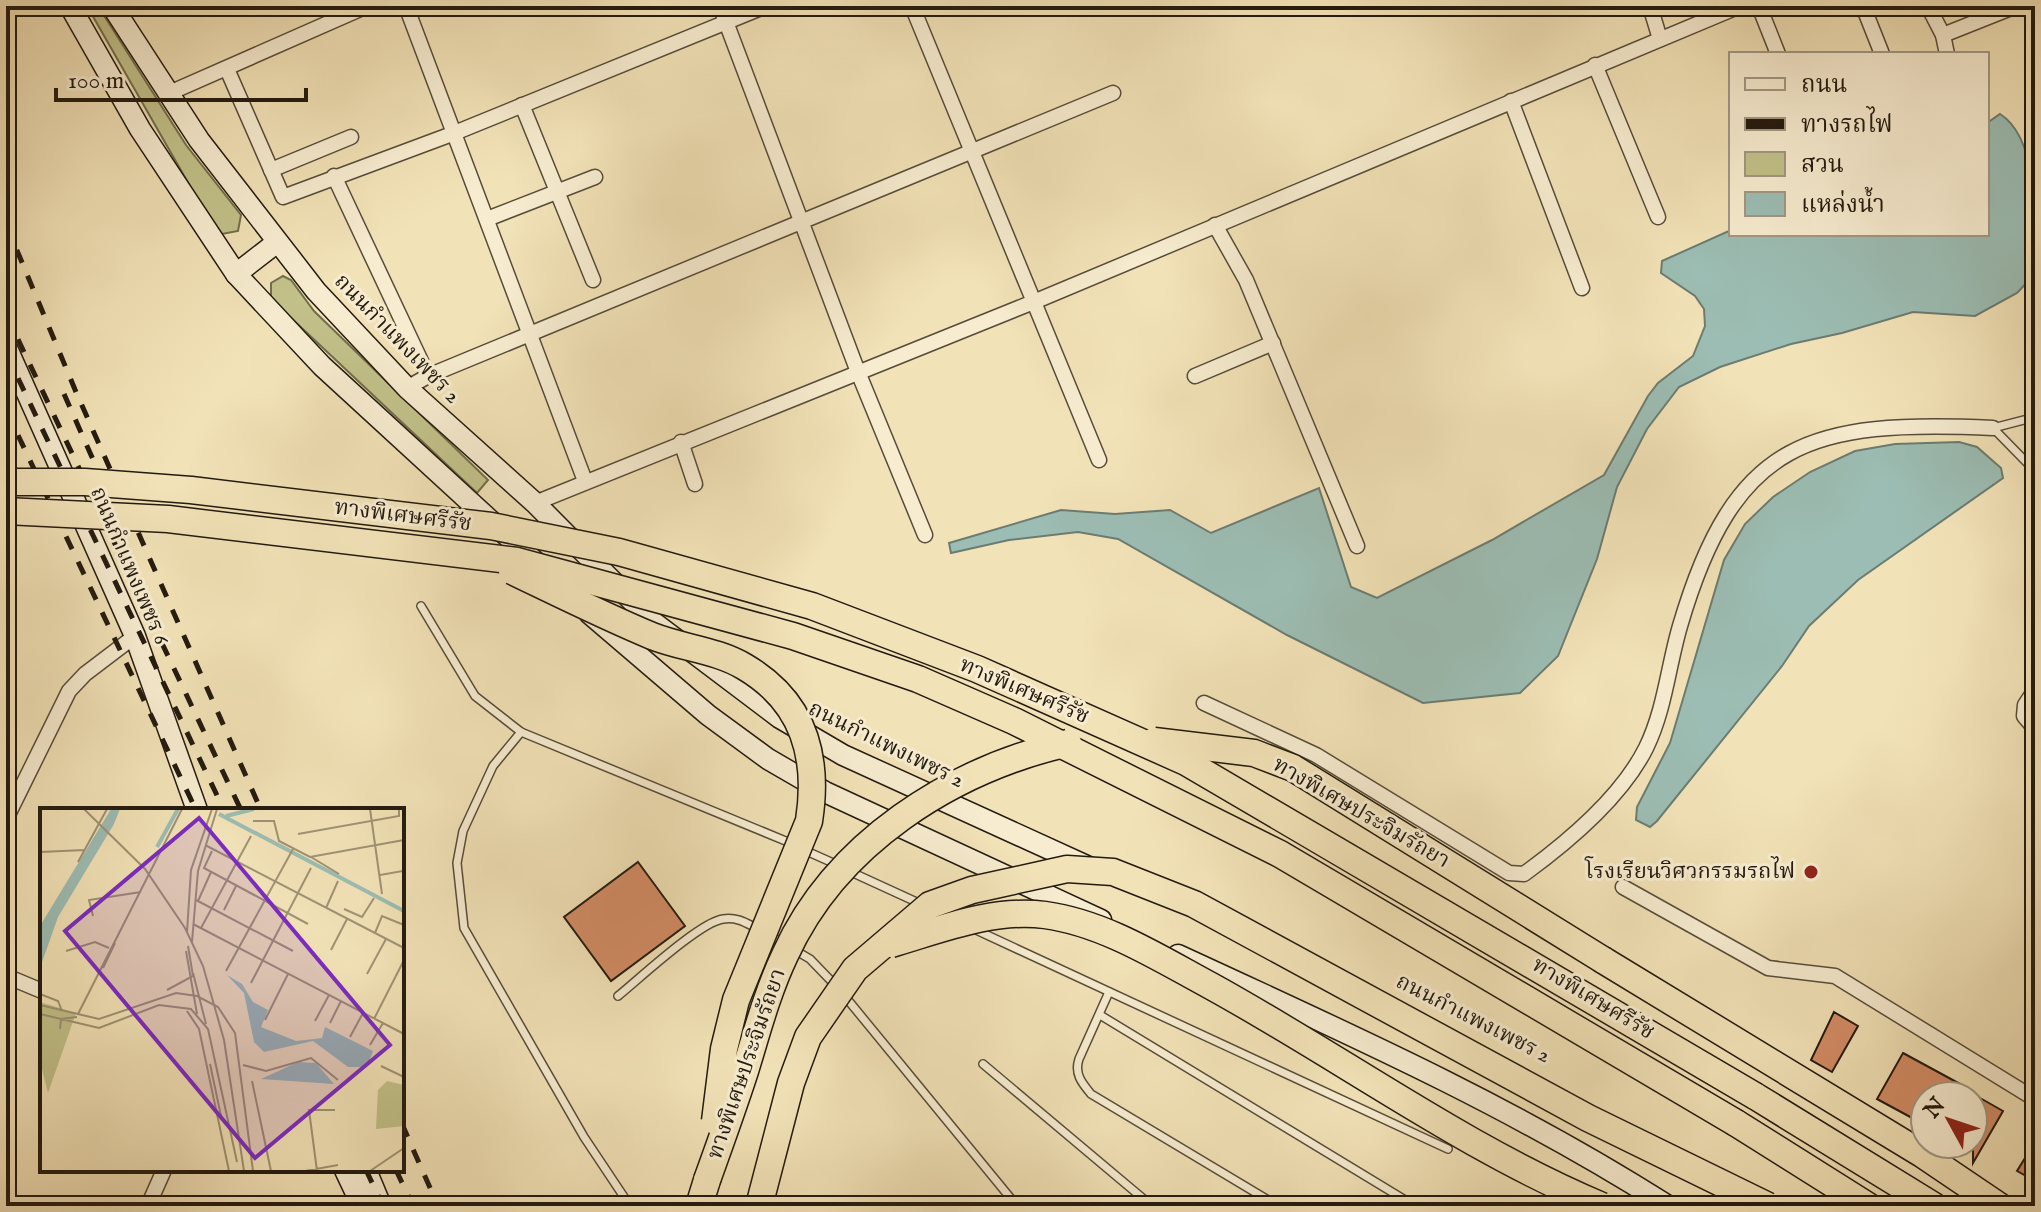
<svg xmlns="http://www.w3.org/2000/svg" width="2041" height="1212" font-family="'IM FELL English','Noto Serif Thai',serif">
<rect width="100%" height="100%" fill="#f2e2b7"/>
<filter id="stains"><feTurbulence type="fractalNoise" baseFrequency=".0025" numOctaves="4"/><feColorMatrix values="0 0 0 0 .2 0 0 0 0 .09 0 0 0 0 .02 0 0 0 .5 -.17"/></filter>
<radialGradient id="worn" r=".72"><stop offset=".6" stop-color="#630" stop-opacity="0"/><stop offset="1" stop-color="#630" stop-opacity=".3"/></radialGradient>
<g fill="#c2c189" stroke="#726e4c" stroke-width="2">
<polygon points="87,6 98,6 186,145 241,215 238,231 222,234 214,228"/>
<polygon points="283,276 291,280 314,311 488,480 477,493 271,299 271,283"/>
</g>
<g fill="#9cbdb3" stroke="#6c7c71" stroke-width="2">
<path d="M2000 114C2041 140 2035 228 2035 274L2017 293 1975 316 1913 312 1842 333 1791 344 1720 367 1679 387 1647 429 1617 487 1597 559 1558 656 1520 693 1423 703 1287 635 1118 539 1078 532 1009 540 951 553 949 543 1061 510 1115 514 1170 510 1211 533 1319 488 1351 587 1377 598 1492 540 1604 475 1648 396 1658 383 1693 356 1705 326 1704 309 1695 296 1661 273 1662 261 1731 230V234H1987V123Z"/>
<polygon points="1959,442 1977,447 2001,468 2003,478 1858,580 1809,626 1782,666 1657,821 1650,827 1636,820 1637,807 1670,743 1724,560 1745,524 1773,497 1810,472 1855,451 1895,444"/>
</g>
<g fill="#d38c65" stroke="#231a0f" stroke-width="2">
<polygon points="638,862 685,926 611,981 564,917"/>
<polygon points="1834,1012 1858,1026 1832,1072 1811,1060"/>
<polygon points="1903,1053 1962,1085 1956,1096 1925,1096 1925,1125 1877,1099"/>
<polygon points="1973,1094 2003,1111 1973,1163"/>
<polygon points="2035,1142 2035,1181 2017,1171"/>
</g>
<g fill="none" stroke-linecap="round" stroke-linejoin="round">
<defs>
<g id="lane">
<polyline points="2035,417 1993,428 2035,471"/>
<polyline points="421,606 475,696 521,732 793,844"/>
<polyline points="521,732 493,766 463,831 457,863 464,928 584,1137 630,1206"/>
<polyline points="804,850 840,866"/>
<polyline points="851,872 923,905"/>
<polyline points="974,929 1448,1149"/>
<polyline points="769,935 810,959 835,985"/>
<path d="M1109 992 1079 1059C1074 1074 1082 1083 1091 1094L1278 1206"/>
<polyline points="843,994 1017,1206"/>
<path d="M618 996C639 979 700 922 723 919 738 917 746 923 758 929"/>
<polyline points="1100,1015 1415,1206"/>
<polyline points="983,1064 1152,1206"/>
<polyline points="1459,1206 1465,1206"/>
</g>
<g id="street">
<polyline points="406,6 585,481"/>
<polyline points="720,6 858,372 925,535"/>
<polyline points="912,6 1099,460"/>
<polyline points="1650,6 1660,39"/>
<polyline points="1759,6 1778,54"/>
<polyline points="1863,6 1882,54"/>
<polyline points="1928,6 1943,35 1947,54"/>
<polyline points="1943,35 2016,6"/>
<polyline points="1595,65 1658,217"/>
<polyline points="227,69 283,197 452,134 766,6"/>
<polyline points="167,94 367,6"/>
<polyline points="1511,101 1582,288"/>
<polyline points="522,105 593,280"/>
<polyline points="271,170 351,137"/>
<polyline points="334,176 428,376"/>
<polyline points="487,219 595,177"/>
<polyline points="1215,225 1246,280 1357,546"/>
<polyline points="1195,376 1273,343"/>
<polyline points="407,388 428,376 1113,93"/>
<polyline points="681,442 695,484"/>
<polyline points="535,503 1036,301 1740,6"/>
<polyline points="2035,690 2025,705 2024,716 2035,729"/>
<path d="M1204 703 1316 755 1509 873 1524 874C1568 842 1621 798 1646 748 1665 709 1668 667 1680 626 1735 438 1811 420 1993 428"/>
<polyline points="6,819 69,691 85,674 135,636"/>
<polyline points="1623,887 1768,968 1835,976 2035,1099"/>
<polyline points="6,976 42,991"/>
<polyline points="148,1206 164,1170"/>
</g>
<g id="secondary">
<polyline points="70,6 140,129 236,274 322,366 541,567"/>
<polyline points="112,6 199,140 316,291 407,388 535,503 653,622 780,718 843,755 1091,868"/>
<polyline points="236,274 276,243"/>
<polyline points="6,346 135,636 197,810"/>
<polyline points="590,614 708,715 768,759 825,792 1101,920"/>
<path d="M1178 955C1345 1032 1513 1107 1668 1206"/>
<polyline points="345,1170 362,1206"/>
<polyline points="366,1170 381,1206"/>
</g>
<g id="highway">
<polyline points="1603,960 1922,1154 1999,1206"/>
<polyline points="1755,1096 1934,1206"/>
<polyline points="1736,1123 1868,1206"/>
<polyline points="699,1206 707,1180"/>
</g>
</defs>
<use href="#lane" stroke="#574c39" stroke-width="10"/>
<use href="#street" stroke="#574c39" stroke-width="17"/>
<use href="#secondary" stroke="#231a0f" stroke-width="23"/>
<use href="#highway" stroke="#231a0f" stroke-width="29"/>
<use href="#lane" stroke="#f7ecd0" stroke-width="7"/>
<use href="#street" stroke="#f7ecd0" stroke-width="14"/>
<use href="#secondary" stroke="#f7ecd0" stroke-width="20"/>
<use href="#highway" stroke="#f2e2b7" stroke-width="26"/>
<g stroke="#231a0f" stroke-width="5" stroke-dasharray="14 14" stroke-linecap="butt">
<polyline points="6,224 76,392 261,810"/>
<polyline points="6,314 241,810"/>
<polyline points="6,353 224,810"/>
<polyline points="64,394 103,482"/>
<polyline points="6,410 196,810"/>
<polyline points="402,1124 438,1206"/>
<polyline points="366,1170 383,1206"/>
<polyline points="396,1170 413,1206"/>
</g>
<defs>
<g id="highway-bridge">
<polyline points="6,482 85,482 191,490 491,526 619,552 812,606 977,669 1186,762 1755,1096"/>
<polyline points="6,511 168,519 517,561 793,636 918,679 1014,721 1280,854 1736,1123"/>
<path d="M512 571C558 593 604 616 652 636 682 648 717 650 745 667 804 702 819 757 809 821L736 1000 724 1049 715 1121"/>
<polyline points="1154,741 1254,753 1293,768 1603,960"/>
<path d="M891 944C939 930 993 908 1045 915 1104 923 1159 958 1211 986 1342 1058 1464 1148 1602 1206"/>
<path d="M707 1180C720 1144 733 1108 745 1071 757 1032 767 993 785 955 836 843 951 770 1068 743"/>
<polyline points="759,1206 791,1083 808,1037 855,969 930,905 972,890 1067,869 1113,872 1194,904 1588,1118 1768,1206"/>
</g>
</defs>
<use href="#highway-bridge" stroke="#231a0f" stroke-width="29" stroke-linecap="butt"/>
<use href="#highway-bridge" stroke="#f2e2b7" stroke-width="26"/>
</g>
<circle fill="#8f2418" stroke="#f7ecd0" stroke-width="3" cx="1811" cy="872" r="8"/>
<g text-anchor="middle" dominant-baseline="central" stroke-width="6" stroke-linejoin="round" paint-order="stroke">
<g font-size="22" fill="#231a0f" stroke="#f7ecd0">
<text transform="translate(397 339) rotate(46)">ถนนกำแพงเพชร 2</text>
<text transform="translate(403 516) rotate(7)">ทางพิเศษศรีรัช</text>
<text transform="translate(129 566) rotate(67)">ถนนกำแพงเพชร 6</text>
<text transform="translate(1024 691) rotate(23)">ทางพิเศษศรีรัช</text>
<text transform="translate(886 745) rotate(26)">ถนนกำแพงเพชร 2</text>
<text transform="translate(1361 813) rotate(30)">ทางพิเศษประจิมรัถยา</text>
<text transform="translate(1593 999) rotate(31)">ทางพิเศษศรีรัช</text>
<text transform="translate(1473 1019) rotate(27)">ถนนกำแพงเพชร 2</text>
<text transform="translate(747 1064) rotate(-71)">ทางพิเศษประจิมรัถยา</text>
</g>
<g font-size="22" fill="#231a0f" stroke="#f7ecd0" text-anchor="end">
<text x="1795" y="872">โรงเรียนวิศวกรรมรถไฟ</text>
</g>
</g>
<g transform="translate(40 808)">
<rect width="364" height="364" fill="#f2e2b7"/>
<path d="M0 194 36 205 8 285 0 253ZM347 273 364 277V318L336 321 338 282Z" fill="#c2c189"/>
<path d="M71 1H80L74 16 18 109 0 160V118ZM187 167 202 176 213 194 228 202 221 219 256 233 282 230 285 219 333 243 327 259H308L273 233 224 244 214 234 204 185ZM258 254 276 255 294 276 221 271Z" fill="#9cbdb3"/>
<path fill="none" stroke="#9cbdb3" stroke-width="4" d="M179 6 364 103M186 8 214 1M117 39 138 1"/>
<path fill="none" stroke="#9f9274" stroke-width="2" d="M44 1 105 61 145 120 163 158 184 232 204 363M330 1 342 86M213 13H234L239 33 270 49 364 32M258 26 359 8V1M165 37 364 140M172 43 164 60 268 116M0 44 45 42M271 49 299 66M38 54 67 1M340 67 363 63V54M156 92 253 143M158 93 171 64M286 100 298 73M304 101 322 109 334 90M184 102 196 78M53 108 49 92 101 84M153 116 364 226M161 120 211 28M147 124 151 62 172 1M335 125 342 108 364 117M152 134 158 63 177 1M291 142 307 111M26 143 55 134 69 140M146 143 157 206M63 160 75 135M186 163 253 41M153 165 166 216M327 166 346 131M211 175 271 60M127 182 153 168 148 138M0 186 18 193 22 203M0 197 59 211 136 185 157 188 178 199 195 225 213 363M147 203 159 221 189 363M0 206 59 220 119 197 151 201 168 221 197 354M38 206 142 1M334 211 364 152M225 212 248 166M275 213 289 187M290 215 301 193M20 221 21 211 37 209M310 229 323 205M330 237 343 215M170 256 181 308M203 257 226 263 271 250 298 272M341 258 364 269M212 273 231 363M265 363 298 357M277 363 269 302H295M330 363 364 340"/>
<path fill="#7b2cbf" fill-opacity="0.15" stroke="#7b2cbf" stroke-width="4" d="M159 10 350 237 215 350 25 123Z"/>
<rect width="364" height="364" fill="none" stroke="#231a0f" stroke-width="4"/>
</g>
<rect width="2041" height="1212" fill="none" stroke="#f2e2b7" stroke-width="32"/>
<rect x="8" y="8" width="2025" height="1196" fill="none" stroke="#231a0f" stroke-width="4"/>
<rect x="16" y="16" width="2009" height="1180" fill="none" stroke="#231a0f" stroke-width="2"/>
<rect x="1729" y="52" width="260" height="184" fill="#f7ecd0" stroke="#a29883" stroke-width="2"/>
<rect x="1745" y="78" width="40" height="12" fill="#f7ecd0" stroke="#a29883" stroke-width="2"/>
<text x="1801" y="92" font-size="24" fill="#231a0f">ถนน</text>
<rect x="1745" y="118" width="40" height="12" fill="#231a0f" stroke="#a29883" stroke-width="2"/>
<text x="1801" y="132" font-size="24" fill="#231a0f">ทางรถไฟ</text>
<rect x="1745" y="152" width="40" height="24" fill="#c2c189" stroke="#a29883" stroke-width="2"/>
<text x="1801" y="172" font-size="24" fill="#231a0f">สวน</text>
<rect x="1745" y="192" width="40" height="24" fill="#9cbdb3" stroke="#a29883" stroke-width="2"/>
<text x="1801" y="212" font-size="24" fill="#231a0f">แหล่งน้ำ</text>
<g transform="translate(1949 1120) rotate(310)"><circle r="38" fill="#f7ecd0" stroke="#a29883" stroke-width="2"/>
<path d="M0-6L14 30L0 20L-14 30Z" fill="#8f2418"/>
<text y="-12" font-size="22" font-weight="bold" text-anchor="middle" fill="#231a0f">N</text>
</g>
<path d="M56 88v12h250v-12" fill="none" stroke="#231a0f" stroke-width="4"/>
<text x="68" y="88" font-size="24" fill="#231a0f" stroke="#f7ecd0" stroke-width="6" paint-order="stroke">100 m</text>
<rect width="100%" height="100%" filter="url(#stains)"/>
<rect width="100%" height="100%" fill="url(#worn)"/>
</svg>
